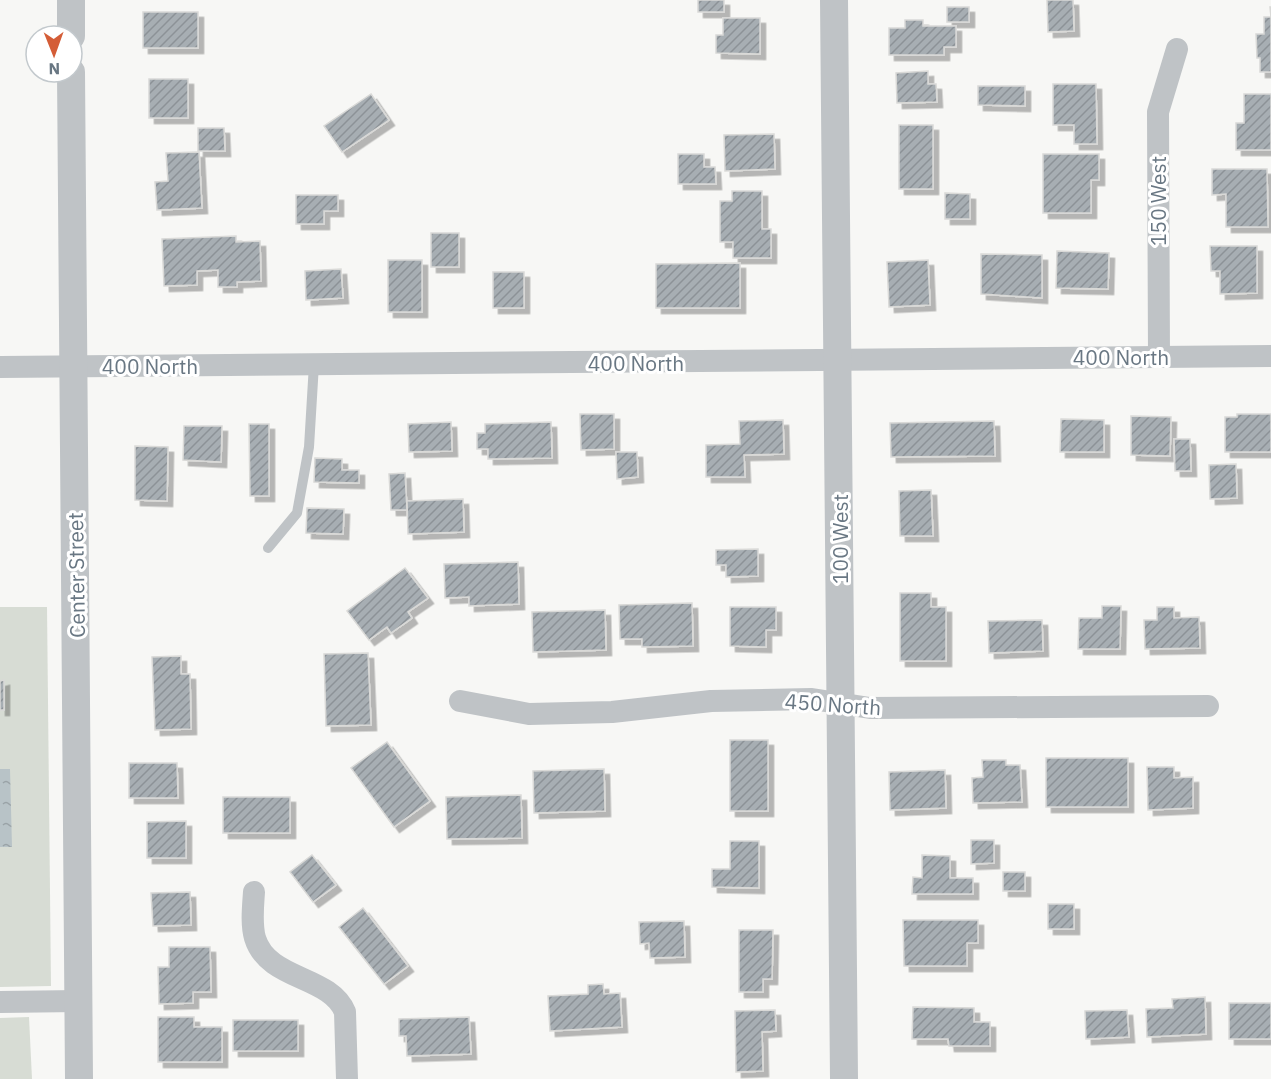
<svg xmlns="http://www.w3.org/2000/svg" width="1271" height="1079" font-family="'IBM Plex Sans',sans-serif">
<defs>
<pattern id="water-ripples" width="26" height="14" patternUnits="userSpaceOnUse" patternTransform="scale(1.5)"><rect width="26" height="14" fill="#b8c3c7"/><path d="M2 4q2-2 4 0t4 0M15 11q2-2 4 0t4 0" fill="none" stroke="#9aa3a7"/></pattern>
<pattern id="building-hatch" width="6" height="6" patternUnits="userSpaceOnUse" patternTransform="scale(1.5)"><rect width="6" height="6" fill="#a7aeb3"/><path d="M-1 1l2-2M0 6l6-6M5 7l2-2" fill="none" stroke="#8c9297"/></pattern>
<filter id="shadow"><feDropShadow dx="5.5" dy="5.5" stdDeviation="0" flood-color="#0004"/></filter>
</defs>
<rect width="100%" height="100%" fill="#f7f7f5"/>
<g fill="#d7dcd4">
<polygon points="0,607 47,607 51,986 0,987"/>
<polygon points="29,1017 32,1079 0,1079 0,1018"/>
</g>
<polygon fill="url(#water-ripples)" points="0,769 10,769 12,847 0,847"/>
<g fill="url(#building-hatch)" stroke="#d9d9d7" stroke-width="1.5" filter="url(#shadow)">
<rect x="698" y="0" width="26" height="12"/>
<polygon points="1047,0 1073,0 1074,31 1048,32"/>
<rect x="947" y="7" width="22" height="15"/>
<polygon points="1270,7 1271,7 1271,72 1260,72 1260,58 1257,58 1256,34 1264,34 1264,17 1271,17"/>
<rect x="143" y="12" width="55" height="36"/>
<polygon points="723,18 760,18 760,54 716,53 716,35 723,35"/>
<polygon points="905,20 923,20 923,26 956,26 956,47 944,47 944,55 889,55 889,28 905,28"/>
<polygon points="928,71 928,84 936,84 937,102 897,103 896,73"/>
<rect x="149" y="79" width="39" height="39"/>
<polygon points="1053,84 1096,84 1097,144 1074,144 1074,125 1053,125"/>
<polygon points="978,86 1025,86 1025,106 978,105"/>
<polygon points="371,94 389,120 342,152 324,126"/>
<polygon points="1244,94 1271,94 1271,150 1236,150 1236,123 1244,123"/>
<rect x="899" y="125" width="34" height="64"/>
<polygon points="198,128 224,128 225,151 198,151"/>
<polygon points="774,134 775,169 725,171 724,135"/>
<polygon points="199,152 202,208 157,210 155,182 168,181 166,153"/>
<polygon points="678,154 704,154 704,167 715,167 716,184 678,184"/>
<polygon points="1043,154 1099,154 1099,180 1091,180 1091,213 1043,213"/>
<polygon points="1212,169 1267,169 1268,227 1226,227 1226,194 1212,195"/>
<polygon points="732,191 762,191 762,229 771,229 771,258 733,258 733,242 720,242 720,201 732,201"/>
<polygon points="945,193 970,194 970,219 945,219"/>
<polygon points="296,195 338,195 338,211 324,211 324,224 296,224"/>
<rect x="431" y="233" width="28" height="34"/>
<polygon points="236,236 236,242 260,241 261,281 237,282 237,287 218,287 218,270 197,271 197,285 164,286 162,239"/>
<polygon points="1210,246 1257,246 1257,293 1220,294 1220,271 1211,271"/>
<polygon points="1057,251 1109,253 1108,289 1056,288"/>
<polygon points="981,254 1042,255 1042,298 981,294"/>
<rect x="388" y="260" width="34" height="52"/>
<polygon points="928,260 930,305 889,307 887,262"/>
<polygon points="740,263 740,308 656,308 656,264"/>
<polygon points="341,269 343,298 306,300 305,271"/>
<rect x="493" y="272" width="31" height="36"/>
<polygon points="580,414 614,414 614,449 581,450"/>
<polygon points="1237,414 1271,414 1271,452 1225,452 1225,417 1237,417"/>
<polygon points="1131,416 1171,417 1170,456 1131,455"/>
<polygon points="1061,419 1104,420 1104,452 1060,452"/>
<polygon points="783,420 784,454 744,455 745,477 706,477 706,445 740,444 739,421"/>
<polygon points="994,421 995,456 891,457 890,423"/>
<polygon points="451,422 452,451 409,452 408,424"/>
<polygon points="551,422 552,458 488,459 488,449 477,449 477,433 485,433 485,424"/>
<polygon points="249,424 269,424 269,496 250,496"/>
<polygon points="184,426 222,426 221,462 183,460"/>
<polygon points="1174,439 1190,439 1191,471 1175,471"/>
<polygon points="135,446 168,447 167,501 135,500"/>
<polygon points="616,452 637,452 638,477 617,479"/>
<polygon points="315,458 342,459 342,470 359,470 359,483 314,482"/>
<polygon points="1236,464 1237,498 1210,499 1209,465"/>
<polygon points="405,473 407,510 391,510 389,474"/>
<polygon points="931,490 933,536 900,536 899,491"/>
<polygon points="463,499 464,532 408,534 407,501"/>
<polygon points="307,508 344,509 343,534 306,533"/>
<polygon points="758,549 758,576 726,577 726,565 716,565 716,550"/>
<polygon points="518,562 519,604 469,606 469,597 445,598 444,564"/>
<polygon points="405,568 428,598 408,612 412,618 391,633 387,627 369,640 347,611"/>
<polygon points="900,593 931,593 931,607 946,607 946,661 900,661"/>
<polygon points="692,603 693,646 642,647 642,639 620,639 619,605"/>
<polygon points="1102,606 1121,606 1120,649 1078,649 1079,618 1102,618"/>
<polygon points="730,607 776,607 776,630 766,630 766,647 730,646"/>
<polygon points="1157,607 1174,607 1174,618 1199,617 1200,648 1145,649 1144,620 1157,620"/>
<polygon points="605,610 606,650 533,652 532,612"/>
<polygon points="1042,620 1043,651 989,653 988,621"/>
<polygon points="368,653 371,725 326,726 324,654"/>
<polygon points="181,656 181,674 190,674 191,729 155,730 152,657"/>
<polygon points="4,680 4,710 0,710 0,681"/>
<rect x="730" y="740" width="38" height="71"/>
<polygon points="387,742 430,801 394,827 351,768"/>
<rect x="1046" y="758" width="82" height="49"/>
<polygon points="982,760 1006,760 1006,765 1020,765 1022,802 973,803 972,778 983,777"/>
<polygon points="129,763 177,763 178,798 129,798"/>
<polygon points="1147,767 1174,767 1174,778 1193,777 1193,808 1148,810"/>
<polygon points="604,769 605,811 534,813 533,771"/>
<polygon points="945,770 946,808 890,810 889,772"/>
<polygon points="521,795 522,838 447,839 446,797"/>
<rect x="223" y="797" width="67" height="36"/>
<polygon points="186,821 186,858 147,858 147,822"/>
<polygon points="971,840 994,840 994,863 971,864"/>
<polygon points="730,841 759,841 759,888 712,887 712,869 730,869"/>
<polygon points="312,855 336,885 313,902 290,872"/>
<polygon points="922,855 950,856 950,878 973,878 973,894 912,894 913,877 922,878"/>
<rect x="1003" y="872" width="22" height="19"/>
<polygon points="190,892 191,925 153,926 151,893"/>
<rect x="1048" y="904" width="26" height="25"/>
<polygon points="363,908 408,966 384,984 339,927"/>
<polygon points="903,920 978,920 978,943 967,943 967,966 904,966"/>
<polygon points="684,921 685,957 650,958 649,943 640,944 639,922"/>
<polygon points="739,930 773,930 772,979 763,979 763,992 739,992"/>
<polygon points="169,947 210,947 211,992 193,992 193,1003 159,1004 158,967 169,967"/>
<polygon points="603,984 604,994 620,993 622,1027 550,1031 548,996 588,994 588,985"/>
<polygon points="1205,997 1206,1034 1147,1037 1146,1009 1173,1008 1172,999"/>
<rect x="1229" y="1003" width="42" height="36"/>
<polygon points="913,1007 974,1008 974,1022 990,1022 990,1046 949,1046 948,1039 912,1039"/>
<polygon points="775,1010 776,1031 762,1032 763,1071 736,1072 735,1011"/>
<polygon points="1127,1010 1129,1037 1086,1039 1085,1011"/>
<polygon points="158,1017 194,1017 194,1027 222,1027 222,1062 158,1062"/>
<polygon points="469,1017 471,1054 407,1056 406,1036 399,1036 399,1019"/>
<rect x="233" y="1020" width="65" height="31"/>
</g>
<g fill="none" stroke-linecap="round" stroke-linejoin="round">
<polyline stroke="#bfc3c6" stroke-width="10" points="268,548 297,513 309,447 314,364"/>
<g stroke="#bfc3c6" stroke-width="22">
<polyline points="1159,357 1158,112 1177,49"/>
<polyline points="0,367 1271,356"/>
<polyline points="460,701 529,714 612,712 711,701 812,699 870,708 1208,706"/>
<path d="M254 892C253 907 251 924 255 938 268 981 330 975 345 1012L347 1079"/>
<polyline points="0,1002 79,1001"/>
</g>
<g stroke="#bfc3c6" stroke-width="28">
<polyline points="71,0 71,36"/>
<polyline points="834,0 844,1079"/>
<polyline points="71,72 79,1079"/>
</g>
</g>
<g text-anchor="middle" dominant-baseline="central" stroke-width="6" stroke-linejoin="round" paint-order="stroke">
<g font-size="21" fill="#697783" stroke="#fff">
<text transform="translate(1158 201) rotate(-90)">150 West</text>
<text x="1121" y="357">400 North</text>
<text x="636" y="363">400 North</text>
<text x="150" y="366">400 North</text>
<text transform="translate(840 539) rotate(-90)">100 West</text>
<text transform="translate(76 575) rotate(-91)">Center Street</text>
<text transform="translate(833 704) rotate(4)">450 North</text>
</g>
</g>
<g transform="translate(54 54) rotate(179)"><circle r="28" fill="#ffffff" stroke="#c3c9cd" stroke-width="1.5"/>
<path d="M0-4.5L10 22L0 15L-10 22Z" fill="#d45d37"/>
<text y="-9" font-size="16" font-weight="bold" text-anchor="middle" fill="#697783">N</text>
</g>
</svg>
